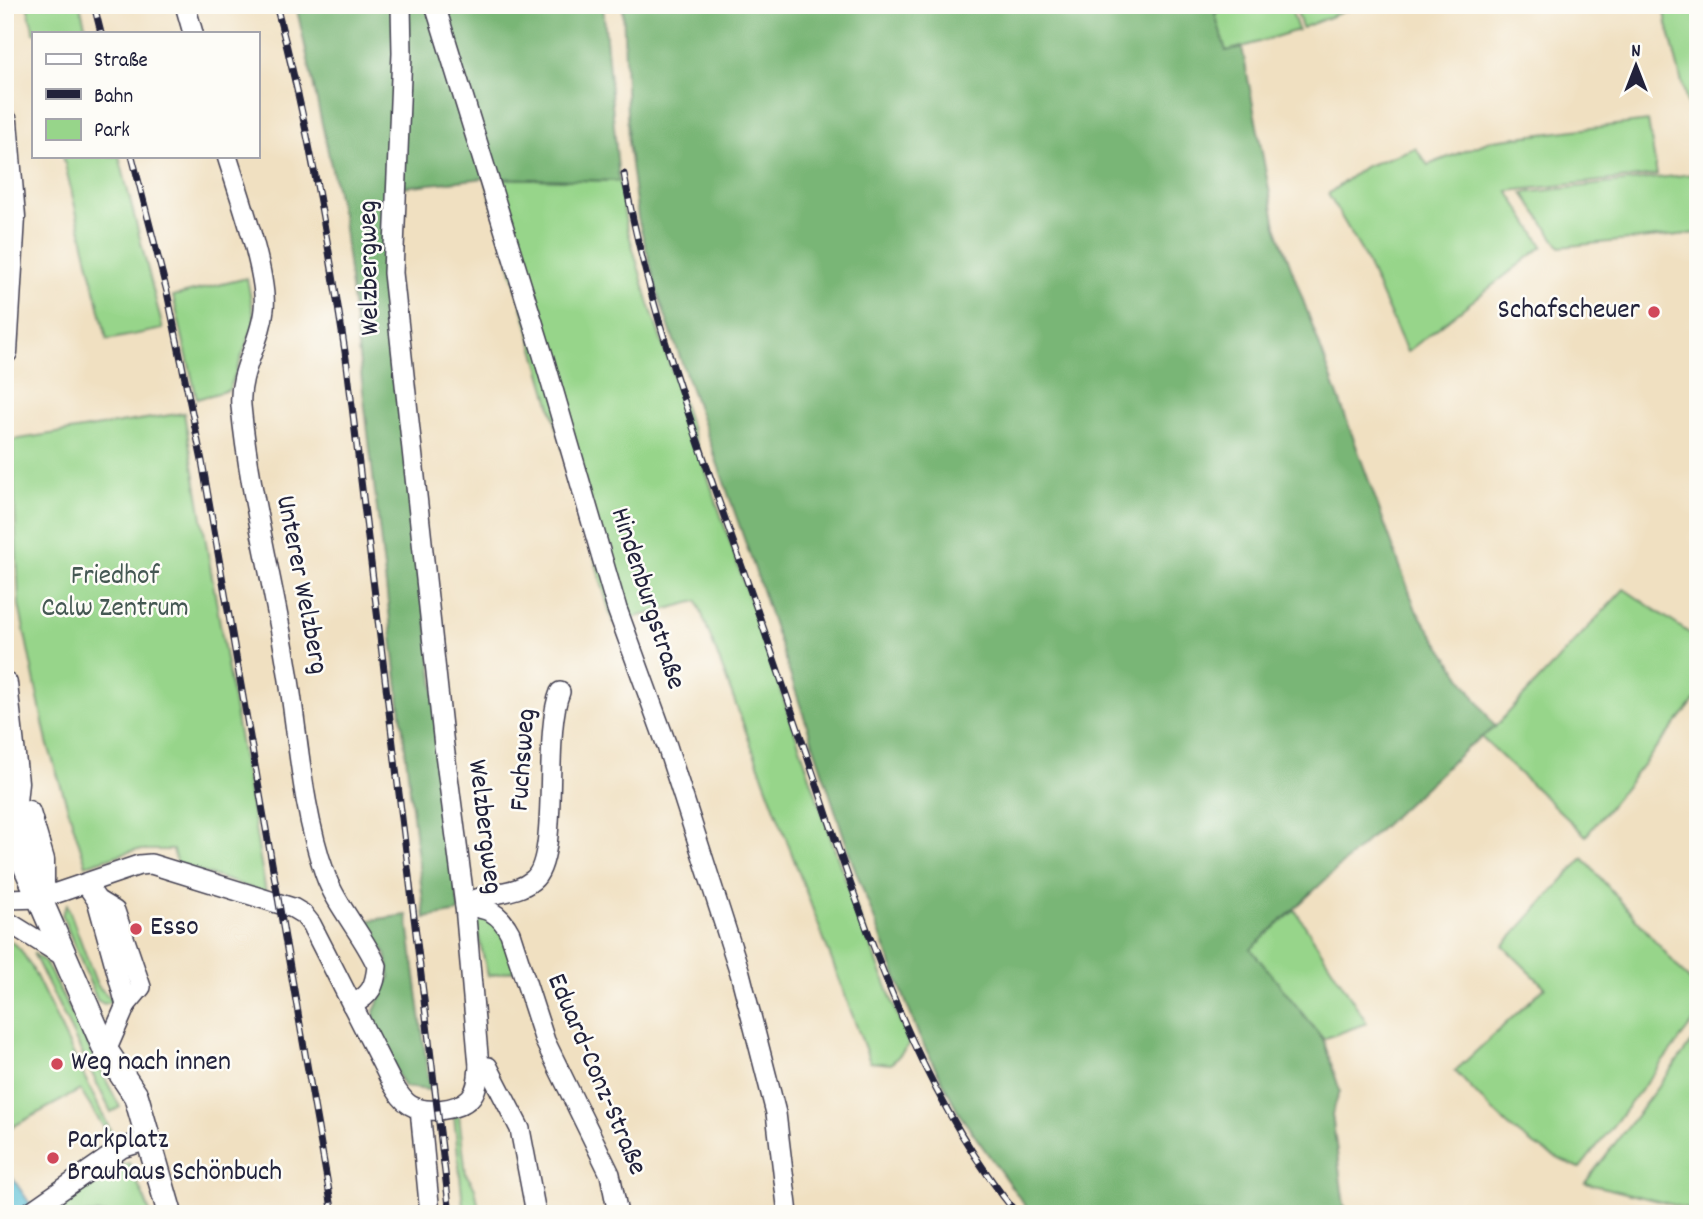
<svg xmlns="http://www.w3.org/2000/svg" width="1703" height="1219" font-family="Dekko,sans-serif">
<rect width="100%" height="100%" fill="#fdfcf7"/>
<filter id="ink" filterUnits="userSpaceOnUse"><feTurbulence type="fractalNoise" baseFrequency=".0143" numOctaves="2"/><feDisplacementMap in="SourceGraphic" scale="14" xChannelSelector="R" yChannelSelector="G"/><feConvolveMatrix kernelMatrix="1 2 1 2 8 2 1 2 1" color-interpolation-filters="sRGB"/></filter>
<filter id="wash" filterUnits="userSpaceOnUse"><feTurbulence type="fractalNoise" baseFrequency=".00686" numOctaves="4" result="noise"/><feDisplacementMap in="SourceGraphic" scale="28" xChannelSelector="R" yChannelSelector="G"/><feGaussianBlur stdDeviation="1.57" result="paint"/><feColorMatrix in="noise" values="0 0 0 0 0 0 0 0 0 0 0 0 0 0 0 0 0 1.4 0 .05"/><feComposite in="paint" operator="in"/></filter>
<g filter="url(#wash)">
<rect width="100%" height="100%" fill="#f0e0c1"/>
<g fill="#97d58a" stroke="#5c7c62" stroke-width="2">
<polygon points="27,5 80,5 87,33 34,33"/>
<polygon points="1241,5 1290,5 1298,30 1226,52 1214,12"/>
<polygon points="1295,5 1360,5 1302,28"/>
<polygon points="1664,5 1698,5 1698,146 1667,24"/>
<polygon points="1648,121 1657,175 1508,191 1543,246 1407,352 1362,252 1328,194 1364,167 1415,148 1428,165 1493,140"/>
<polygon points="63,156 119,156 163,329 107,340"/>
<polygon points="1693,174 1698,182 1698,233 1560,247 1523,193"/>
<polygon points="485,178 619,181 626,224 649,304 840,865 909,1045 891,1064 870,1062 697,601 613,623"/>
<polygon points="247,278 255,322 229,390 197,399 173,296"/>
<polygon points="184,413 266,893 177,864 173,850 135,850 86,865 47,742 19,605 12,440"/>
<polygon points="1624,589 1698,639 1698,696 1586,836 1481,737 1495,727"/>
<path d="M1583 858 1698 990V1016L1580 1168C1523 1147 1495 1114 1455 1071L1545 987 1503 946Z"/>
<polygon points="67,904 97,985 113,1001 104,1004 97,1000 62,915"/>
<polygon points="1295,910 1367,1023 1323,1039 1250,949"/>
<polygon points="485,915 498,923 516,970 488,976 474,917"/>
<polygon points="5,937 20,949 32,968 111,1132 108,1134 80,1090 5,1131"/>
<polygon points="33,953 45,962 120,1107 111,1112"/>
<polygon points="1698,1034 1698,1211 1585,1183"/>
<polygon points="459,1115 466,1174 475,1188 480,1214 464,1214 454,1116"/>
<path d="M129 1163 151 1214H50C75 1190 96 1173 129 1163Z"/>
</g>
<g fill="#79b676" stroke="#4e6c58" stroke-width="2">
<polygon points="296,5 603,5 619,181 485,178 403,187 388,273 459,912 425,918 343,220"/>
<polygon points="623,5 1232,5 1215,13 1226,51 1242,47 1276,226 1416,610 1495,727 1468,747 1251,949 1323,1039 1340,1091 1332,1114 1344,1206 1351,1214 1031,1214 960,1115 919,1036 852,861 759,581 660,301 638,218 628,142"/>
<polygon points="407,915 430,1090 404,1087 374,1029 374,1011 390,978 386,954 364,921"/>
</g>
<polygon fill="#58bfd6" stroke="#3d7088" stroke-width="2" points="5,1167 37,1214 5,1214"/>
</g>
<g filter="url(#ink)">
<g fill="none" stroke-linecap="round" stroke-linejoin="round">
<defs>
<g id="minor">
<polyline points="185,5 193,33"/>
<polyline points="435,5 543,355 617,609 667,746 740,973 776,1113 788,1214"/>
<path d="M227 156C238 192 268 275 264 309 261 343 238 371 241 406 249 492 272 576 286 661 298 731 301 807 325 874 336 906 363 934 377 966 375 986 371 995 352 1005"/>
<polyline points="5,851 17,831"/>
<polyline points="86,884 97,900 115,911 141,987 126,1005 106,1051"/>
<path d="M5 899 42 898 139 865 151 864 293 908 303 914 311 924 392 1083C397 1091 402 1100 410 1105 425 1114 457 1111 470 1098 478 1090 478 1077 479 1066L465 906 444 746 393 273 402 53 401 5"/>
<polyline points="97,900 126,1005"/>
<path d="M469 903C489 890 514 896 533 880 561 858 542 735 560 692"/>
<path d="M465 906C488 908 499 912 510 933L545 1041 610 1174 618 1214"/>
<polyline points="5,920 63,956"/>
<polyline points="479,1066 488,1067 520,1129 535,1208"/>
<polyline points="420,1109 430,1214"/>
<polyline points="27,1214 122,1148 148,1140"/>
</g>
<g id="major">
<polyline points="5,121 13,217 5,352"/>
<polyline points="5,684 16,782 13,812 25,865 106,1051 136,1096 170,1214"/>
<polyline points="28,813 42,860 42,891"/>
</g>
</defs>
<use href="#minor" stroke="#413e4f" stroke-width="22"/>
<use href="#major" stroke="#413e4f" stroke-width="27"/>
<use href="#minor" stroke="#fff" stroke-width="19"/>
<use href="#major" stroke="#fff" stroke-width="24"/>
<defs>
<g id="rail">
<polyline points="94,5 101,33"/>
<path d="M276 5C308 124 329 244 347 365L450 1214"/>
<polyline points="132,156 167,292 202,461 333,1214"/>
<path d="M624 174C652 331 713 480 764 630 789 703 814 775 838 848 883 977 930 1107 1017 1214"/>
</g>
</defs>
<use href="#rail" stroke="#22223b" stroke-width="7"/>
<use href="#rail" stroke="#fdfcf7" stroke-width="4.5" stroke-dasharray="13" stroke-linecap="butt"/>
</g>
</g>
<g fill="#d1495b" stroke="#fdfcf7" stroke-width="2.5">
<circle cx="1654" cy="312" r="7"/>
<circle cx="136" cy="929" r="7"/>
<circle cx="57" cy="1064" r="7"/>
<circle cx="53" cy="1158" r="7"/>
</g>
<g text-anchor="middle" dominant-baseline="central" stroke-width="5" stroke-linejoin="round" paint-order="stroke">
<g font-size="28" fill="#22223b" stroke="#fdfcf7">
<text transform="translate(371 268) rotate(-91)">Welzbergweg</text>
<text transform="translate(300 585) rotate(79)">Unterer Welzberg</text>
<text transform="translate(646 599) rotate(72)">Hindenburgstraße</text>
<text transform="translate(525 760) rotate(-86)">Fuchsweg</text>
<text transform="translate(483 827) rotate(83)">Welzbergweg</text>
<text transform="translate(595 1075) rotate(67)">Eduard-Conz-Straße</text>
</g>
<g font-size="28" fill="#22223b" stroke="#fdfcf7" text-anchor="start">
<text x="1640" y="312" text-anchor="end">Schafscheuer</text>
<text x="150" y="929">Esso</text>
<text x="71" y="1064">Weg nach innen</text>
<text x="67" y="1142">Parkplatz<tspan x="67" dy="32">Brauhaus Schönbuch</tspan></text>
</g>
<g font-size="28" fill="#455853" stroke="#fdfcf7">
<text x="115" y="578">Friedhof<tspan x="115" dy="32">Calw Zentrum</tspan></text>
</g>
</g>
<rect width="1703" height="1219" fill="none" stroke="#fdfcf7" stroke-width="28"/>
<rect x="32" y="32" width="228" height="126" fill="#fdfcf7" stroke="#a5a5ac" stroke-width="2"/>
<rect x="46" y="54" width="35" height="10" fill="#ffffff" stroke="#a5a5ac" stroke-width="2"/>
<text x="94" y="66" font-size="21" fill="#22223b">Straße</text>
<rect x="46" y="89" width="35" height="10" fill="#22223b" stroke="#a5a5ac" stroke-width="2"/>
<text x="94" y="102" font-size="21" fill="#22223b">Bahn</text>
<rect x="46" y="119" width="35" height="21" fill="#97d58a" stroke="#a5a5ac" stroke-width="2"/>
<text x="94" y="136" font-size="21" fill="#22223b">Park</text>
<g transform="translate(1636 66)" stroke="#fdfcf7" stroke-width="5" paint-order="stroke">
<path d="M0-5L12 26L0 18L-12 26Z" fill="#22223b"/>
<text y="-10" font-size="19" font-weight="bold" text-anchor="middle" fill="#22223b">N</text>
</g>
</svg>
